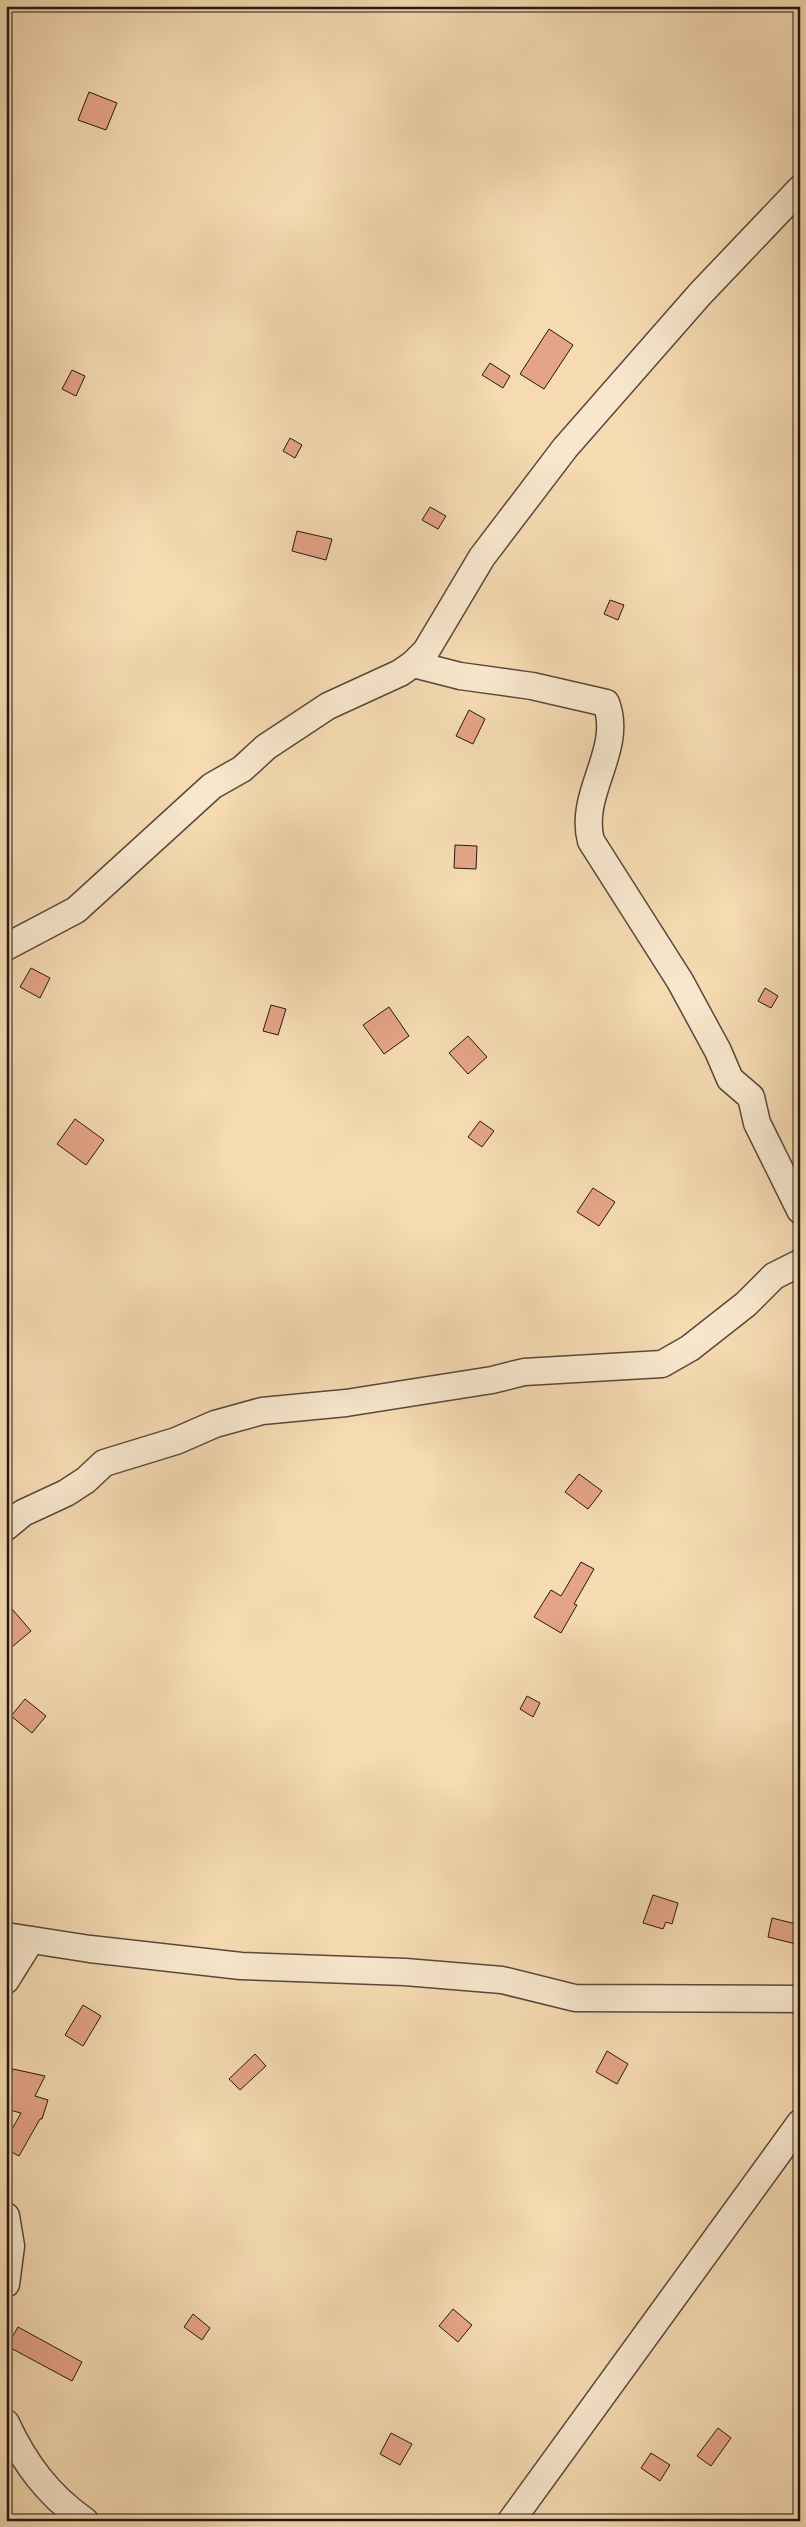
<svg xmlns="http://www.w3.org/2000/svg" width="806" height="2527" font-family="'Libre Bodoni',serif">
<rect width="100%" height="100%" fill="#f5dab2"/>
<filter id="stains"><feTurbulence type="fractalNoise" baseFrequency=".004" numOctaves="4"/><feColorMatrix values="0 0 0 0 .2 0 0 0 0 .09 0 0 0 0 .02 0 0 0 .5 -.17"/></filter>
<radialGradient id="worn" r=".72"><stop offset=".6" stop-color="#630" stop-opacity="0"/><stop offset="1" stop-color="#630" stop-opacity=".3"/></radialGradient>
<g fill="#e5a487" stroke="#241813">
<polygon points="89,92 117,103 106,130 78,120"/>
<polygon points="549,329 573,345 544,389 520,374"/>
<polygon points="490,363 510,376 503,388 482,375"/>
<polygon points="72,370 85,376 76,396 62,389"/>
<polygon points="290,438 302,445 295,458 283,451"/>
<polygon points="430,507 446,516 438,529 422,520"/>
<polygon points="297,531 332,539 326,560 292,551"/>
<polygon points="610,600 624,605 618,620 604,614"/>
<polygon points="469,710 485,719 473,744 456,736"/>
<polygon points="455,845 477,846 476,869 454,868"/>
<polygon points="31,968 50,978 40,998 20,987"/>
<polygon points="765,988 778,996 771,1008 758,1001"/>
<polygon points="271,1005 286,1009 278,1035 263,1031"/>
<polygon points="389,1007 409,1036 384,1054 363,1025"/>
<polygon points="468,1036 487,1057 468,1074 449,1053"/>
<polygon points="75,1119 104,1140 86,1165 57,1144"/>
<polygon points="480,1121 494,1131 482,1147 468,1137"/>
<polygon points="593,1188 615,1202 599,1226 577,1212"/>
<polygon points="579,1474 602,1491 588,1509 565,1492"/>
<polygon points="581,1562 594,1569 574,1604 577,1605 561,1633 534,1617 551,1590 561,1596"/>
<polygon points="6,1602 31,1631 6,1652"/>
<polygon points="527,1696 540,1703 533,1717 520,1709"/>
<polygon points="25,1699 46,1716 32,1733 11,1716"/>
<polygon points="653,1895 678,1903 672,1924 666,1922 663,1929 643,1923"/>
<polygon points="772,1918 800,1925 800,1945 768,1937"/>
<polygon points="83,2005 101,2016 83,2046 65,2035"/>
<polygon points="607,2051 628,2064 617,2084 596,2072"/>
<polygon points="255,2054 266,2066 240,2090 229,2079"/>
<polygon points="13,2069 45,2076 35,2096 48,2100 42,2119 40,2119 19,2156 6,2149 6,2140 21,2113 6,2109 6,2093"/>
<polygon points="453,2309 472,2325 458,2342 439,2326"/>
<polygon points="193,2314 210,2328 202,2340 184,2327"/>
<polygon points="18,2327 82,2362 72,2381 7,2346"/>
<polygon points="718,2428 731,2438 711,2466 697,2456"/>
<polygon points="391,2433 412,2444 400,2465 380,2454"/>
<polygon points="651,2453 670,2465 660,2481 641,2468"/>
</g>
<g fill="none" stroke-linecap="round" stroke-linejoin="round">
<defs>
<g id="minor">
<path d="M413 664 460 676 532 686 606 703C624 750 578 793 591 841L680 981 718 1051 730 1079 751 1097 757 1123 800 1210"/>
<polyline points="6,947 76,910 212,786 242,769 266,747 328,706 400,673 413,664 426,651 482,557 565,448 700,294 800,189"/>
<polyline points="6,1527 23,1513 66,1493 86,1480 104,1463 176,1441 215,1424 262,1411 346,1403 492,1380 524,1372 662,1364 690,1348 746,1304 774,1276 800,1263"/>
<polyline points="6,1936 90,1949 241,1966 405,1972 502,1980 575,1998 800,1999"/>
<polyline points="6,1980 31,1940"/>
<polyline points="6,2216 11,2246 6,2284"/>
<path d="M6 2423C25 2464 48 2495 85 2521"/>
<polyline points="511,2521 800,2123"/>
</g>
</defs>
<use href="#minor" stroke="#58483b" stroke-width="29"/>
<use href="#minor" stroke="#f8e7cd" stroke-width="26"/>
</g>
<rect width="806" height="2527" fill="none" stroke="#f5dab2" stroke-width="25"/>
<rect x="8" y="8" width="791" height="2512" fill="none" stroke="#241813" stroke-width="2.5"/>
<rect x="12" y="12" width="781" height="2502" fill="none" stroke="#241813"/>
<rect width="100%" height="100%" filter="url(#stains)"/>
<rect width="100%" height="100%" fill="url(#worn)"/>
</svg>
